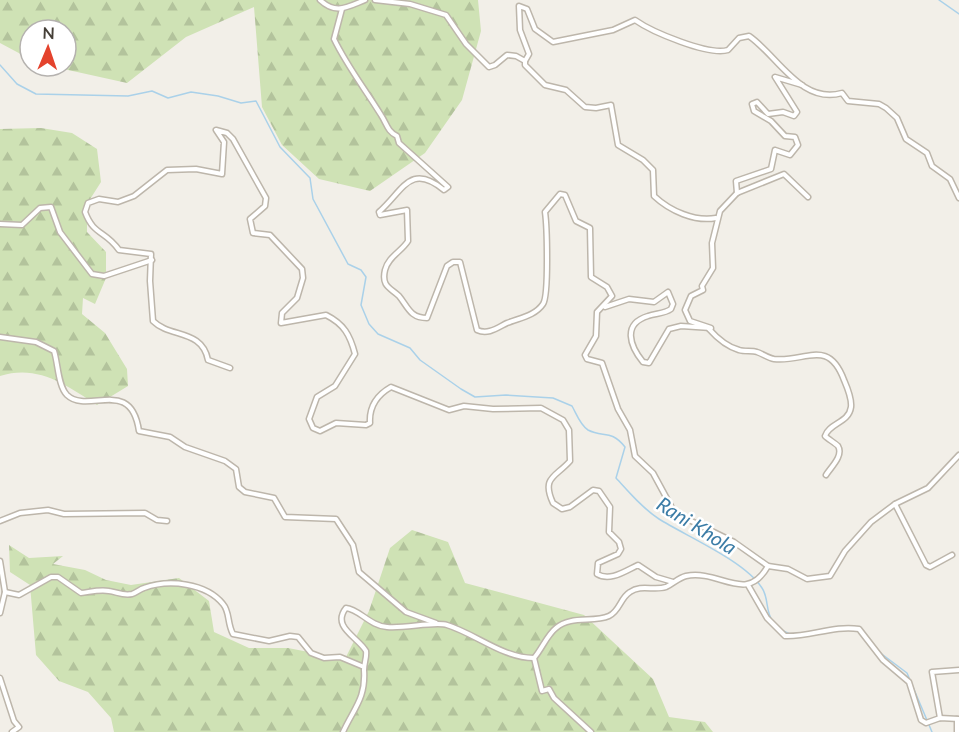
<svg xmlns="http://www.w3.org/2000/svg" width="959" height="732" font-family="Lato,sans-serif">
<defs>
<pattern id="forest-firs" width="22" height="20" patternUnits="userSpaceOnUse" patternTransform="scale(1.5)"><rect width="22" height="20" fill="#cfe2b5"/><path d="M5 1l3.5 6h-7zM16 11l3.5 6h-7z" fill="#b3c39c"/></pattern>
</defs>
<rect width="100%" height="100%" fill="#f2efe8"/>
<g fill="url(#forest-firs)">
<polygon points="0,0 478,0 481,31 462,100 425,153 370,191 319,179 282,145 262,107 254,7 186,37 127,83 50,66 66,66 66,30 30,30 30,59 0,43"/>
<path d="M41 128 72 133 97 149 101 182 87 204V232L106 252V278L95 304 83 298 82 314 105 333 127 369 128 386 97 405C66 385 38 364 0 376V129Z"/>
<polygon points="412,530 448,542 465,583 584,615 653,679 669,717 705,722 713,732 114,732 111,718 88,692 59,681 36,655 30,585 10,572 9,545 29,558 63,556 53,564 85,570 106,580 131,585 179,578 209,601 214,632 249,648 288,648 345,659 369,611 390,548"/>
</g>
<g fill="none" stroke-linecap="round" stroke-linejoin="round">
<g stroke="#aad1e9" stroke-width="1.5">
<polyline points="939,0 959,14"/>
<path d="M0 65 17 84 36 94 128 96 152 91 168 98 191 92 218 96 241 103 256 101 280 147 310 178 313 199 348 264 361 270 366 277 361 305 369 324 378 334 410 348 420 360 461 389 475 397 506 395 553 398 572 406C576 413 580 425 588 430 603 438 611 429 625 447L616 478C629 492 642 508 659 519 686 536 745 561 762 588 769 598 765 611 773 622"/>
<path d="M835 627C853 624 861 626 871 641"/>
<polyline points="781,630 790,634"/>
<polyline points="879,652 907,673 932,732"/>
</g>
<defs>
<g id="minor">
<path d="M320 0C336 15 347 7 365 0"/>
<path d="M375 0 410 4 446 15 466 44 489 67 495 65 507 55 516 56 525 61V65L545 85 566 90 585 107 596 108 611 105 618 145 643 160 653 170 654 196C670 211 695 222 716 218"/>
<path d="M342 9 334 39C347 66 365 89 381 115 387 124 387 131 397 136L399 143 448 187 444 190C410 162 403 191 379 212L380 215 407 210 408 241C402 251 388 257 385 270 381 287 391 288 399 296 408 307 410 318 427 318L447 266 453 262H460L477 330C488 335 497 328 507 323 519 318 535 316 543 304 549 295 547 226 545 212L560 194 565 195 576 221 590 228 591 277 607 287 612 296 597 312 596 336 585 355 587 359 602 363 618 409 630 430 635 456 653 473 672 508 677 514 734 542 768 566"/>
<path d="M525 61 529 54 520 30 519 6 527 9 535 29 553 42 613 30 635 20C652 32 709 56 728 50L739 38 749 36C777 55 801 105 842 93L848 101 879 104 886 108 897 118 906 139 927 153 932 166 950 179 959 198"/>
<polyline points="737,193 736,181 771,169 775,150 790,155 798,145 795,137 785,136 771,121 754,111 752,104 757,102 768,114 783,112 794,116 797,112 775,77 802,85"/>
<polyline points="0,224 22,225 40,208 51,207 60,232 92,274 104,276 152,260"/>
<path d="M605 307 629 299 654 302 668 292 673 304 671 309C664 314 656 313 648 316 622 324 630 346 643 362L649 363 669 329 681 326 711 328 690 321 685 310 691 296 703 290 702 286 713 268 712 243 720 211 737 193 784 174 808 197"/>
<path d="M709 329C717 338 728 347 739 350 745 352 752 350 757 352 763 354 768 358 774 359 804 363 828 337 844 380 847 387 852 398 851 407 849 423 829 423 825 436 828 439 835 443 838 446 844 456 830 468 826 475"/>
<path d="M0 337 36 342 54 351C58 363 58 386 67 395 88 415 131 376 139 431L170 437 185 447 225 461 236 469 239 487 245 492 274 498 285 517 336 519 353 545 359 572 406 612 436 623"/>
<path d="M230 368 208 360C202 329 170 338 153 321L150 281 151 254 119 250C105 230 94 236 85 212L88 203 99 199 118 202 134 196 167 170 196 169 222 174 224 142 216 130 227 133 233 139 266 198 265 206 250 219 253 233 270 235 302 269 303 278 297 298 282 313 281 323 326 315C344 324 350 335 355 354L335 386 317 397 309 419 313 428 320 431 336 423 366 425 370 423C369 407 377 395 391 387L449 410 464 406 493 409 541 408 563 420 569 430 570 461C556 477 541 477 553 503L562 509 570 507 593 490 599 491 610 507 609 532 619 542 621 549 618 554 598 563 597 574C610 582 625 571 638 565L656 577 673 582"/>
<polyline points="895,504 926,565 930,567 952,555"/>
<polyline points="0,521 20,513 48,510 64,514 145,513 157,520 167,521"/>
<polyline points="0,561 5,592 0,613"/>
<path d="M748 585 767 618 785 636C810 637 834 625 859 629L883 660 909 682 921 720 926 723 940 718 959 719"/>
<path d="M5 592 19 595 51 577H58L81 593C90 592 100 589 109 591 117 592 123 596 132 594 136 593 140 589 144 588 169 579 206 583 223 604 230 612 227 623 233 634L269 641 290 636 298 637 311 653 324 658 340 657 364 667"/>
<polyline points="534,658 542,691 549,689 554,698 591,732"/>
<polyline points="0,678 14,721 19,727 12,732"/>
<polyline points="940,718 932,672 959,670"/>
<path d="M343 732C354 708 366 698 364 670 364 663 367 657 366 651 358 637 331 627 346 608 359 609 370 626 387 627 404 629 435 621 447 625 476 634 503 658 534 658 542 649 547 635 556 628 571 615 593 623 609 616 620 611 620 598 630 592 641 584 654 591 666 587 673 584 678 578 686 576 720 569 746 605 768 566L788 569 807 579 830 576 845 551 871 522 895 504 928 488 959 455"/>
<polyline points="957,732 957,719"/>
</g>
</defs>
<use href="#minor" stroke="#bdb6ab" stroke-width="7"/>
<use href="#minor" stroke="#fff" stroke-width="4"/>
</g>
<g text-anchor="middle" dominant-baseline="central" stroke-width="5" stroke-linejoin="round" paint-order="stroke">
<g font-size="20" font-style="italic" fill="#3b7ca6" stroke="#fff">
<text transform="translate(697 525) rotate(32)">Rani Khola</text>
</g>
</g>
<g transform="translate(48 48) rotate(2)"><circle r="28" fill="#ffffff" stroke="#b5b2af" stroke-width="1.5"/>
<path d="M0-4.5L10 22L0 15L-10 22Z" fill="#e4432d"/>
<text y="-9" font-size="16" font-weight="bold" text-anchor="middle" fill="#453f37">N</text>
</g>
</svg>
